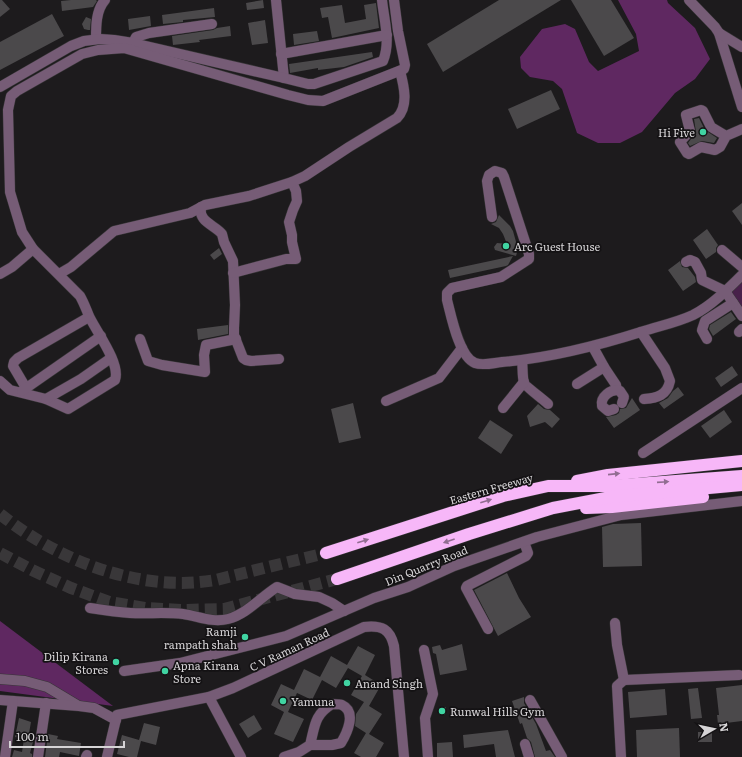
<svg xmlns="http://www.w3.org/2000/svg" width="742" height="757" font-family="Literata,serif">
<rect width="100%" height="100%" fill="#1d1b1d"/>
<polygon fill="#48214a" points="742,282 742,312 729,293"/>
<g fill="#5f2861">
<polygon points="618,0 667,0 668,3 695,28 710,59 695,79 675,93 642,132 620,143 598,143 577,133 562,89 553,81 530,77 521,68 520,57 542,29 565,24 575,29 589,62 598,71 639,51 636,34"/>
<polygon points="0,621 113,706 0,691"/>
</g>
<g fill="#4b494b">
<polygon points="0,0 2,0 10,9 0,17"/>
<polygon points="71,0 96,0 97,1 93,7 62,11 61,1"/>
<polygon points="263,0 264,8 247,10 246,3"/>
<polygon points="499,0 561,0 443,72 427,44"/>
<polygon points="571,0 611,0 634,38 604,56"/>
<polygon points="376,3 379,28 332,38 328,17 322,18 320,8 342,5 345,23 366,19 364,5"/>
<polygon points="214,8 215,17 183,20 183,22 163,24 162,15"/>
<polygon points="52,14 64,36 0,70 0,42"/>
<polygon points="150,16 151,26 129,30 128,19"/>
<polygon points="86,17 91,19 90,30 88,30 84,29 82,24"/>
<polygon points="265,20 268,43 252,45 248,23"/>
<polygon points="230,26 231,36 199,40 200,42 173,45 172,36 213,30 217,28"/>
<polygon points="317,31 319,41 294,45 293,34"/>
<polygon points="372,52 373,57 344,67 318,70 318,68 290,73 289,64"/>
<polygon points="551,90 560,109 517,129 508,109"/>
<polygon points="699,118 705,130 717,138 714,143 702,141 690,146 688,143 696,132 694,119"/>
<polygon points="742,203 742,225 732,211"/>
<polygon points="499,215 510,226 513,231 518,249 516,256 495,250 494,247 497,243 507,244 503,234 499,228 491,224 496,222"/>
<polygon points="707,229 718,245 716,248 716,252 706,259 693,240"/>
<polygon points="219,248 222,254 214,260 210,255"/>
<polygon points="513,256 508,265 506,266 450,278 448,270"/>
<polygon points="680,261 682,267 688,268 695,277 696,282 683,291 668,270"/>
<polygon points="731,312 736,319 713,336 709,329 710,325"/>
<polygon points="228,325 228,334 198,340 197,329"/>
<polygon points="732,366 738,375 721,387 715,378"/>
<polygon points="678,387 684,395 664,409 659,403 668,398 673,391"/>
<polygon points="632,398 640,410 614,428 606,417 616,415 619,413 620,409 626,408"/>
<polygon points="353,403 361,438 339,443 331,409"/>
<polygon points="538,404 544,409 550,410 560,419 552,428 545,422 530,427 527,416"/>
<polygon points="724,410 732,422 710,438 701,426"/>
<polygon points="490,420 513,435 501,454 478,438"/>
<polygon points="641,523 642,566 603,567 602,527 613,524"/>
<polygon points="507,573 519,598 531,617 498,636 474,590"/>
<polygon points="462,644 467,670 440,675 436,654 433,653 432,647 440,645 442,650"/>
<polygon points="358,646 375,655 365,675 381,685 369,706 382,714 369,734 384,743 376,757 361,757 354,753 366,733 355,726 356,714 364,702 351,695 362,676 348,668 336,688 322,680 312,700 297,693 288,712 304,719 293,742 274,734 284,712 271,705 281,684 294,690 304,669 320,677 331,656 347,665"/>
<polygon points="742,685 742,721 718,724 717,715 719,715 716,688"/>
<polygon points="698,688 702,718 691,719 688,689"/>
<polygon points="665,689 667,715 630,718 628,692"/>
<polygon points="524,697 524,703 536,724 546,751 550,750 555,757 535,757 531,742 527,738 522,723 520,724 512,701"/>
<polygon points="446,707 445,715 439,714 439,708"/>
<polygon points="254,715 262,729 248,738 239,724"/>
<polygon points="19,718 31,722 28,739 31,739 31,741 33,742 30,753 32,754 32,757 12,757 14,750 22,752 24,739 15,737"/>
<polygon points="144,723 160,727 156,745 141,741 137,757 129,757 117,754 122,735 139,740"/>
<polygon points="679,728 680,757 637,757 636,730"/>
<polygon points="508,730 515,757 496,757 494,744 464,748 463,735"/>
<rect x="698" y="732" width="14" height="10"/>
<polygon points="48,734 58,736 57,739 81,743 79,756 60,752 59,757 45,757"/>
<polygon points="452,742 453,757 437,757 437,743"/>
</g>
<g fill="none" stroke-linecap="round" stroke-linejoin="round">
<g stroke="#393739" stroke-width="12" stroke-dasharray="12 6" stroke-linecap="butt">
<path d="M0 514C59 561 140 593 216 580 228 577 240 574 252 571 276 565 301 559 326 553"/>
<polyline points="0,553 32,570 71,588 109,602 146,608 183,610 224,609 337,579"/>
</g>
<defs>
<g id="minor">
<path d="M276 0 284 78 308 84H314L383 61C391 42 384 20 382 0"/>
<polyline points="689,0 715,27 719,33 742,107"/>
<polyline points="719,33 742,47"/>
<path d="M96 39C96 26 96 10 105 0"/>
<polyline points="133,43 136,37 149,33 212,24"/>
<polyline points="281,54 387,35"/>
<polyline points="0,87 71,46 84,41 100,39 114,40 133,43 284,78"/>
<polyline points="726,136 711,127 703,111 701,110 686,115 690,131 680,142 687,153 689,154 701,147 715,150 720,147 726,136 742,129"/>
<path d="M201 207C198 222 215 225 222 234L224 242 233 261 235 305 234 328V335L243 358 246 360 251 361 279 359"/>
<path d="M492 217 487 181 489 175 495 171 502 173 504 177 529 254V259L501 277 452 288 447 293V300C451 315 459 357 475 363 483 366 493 363 502 362 551 358 597 346 644 331 660 326 678 322 693 315 711 306 728 289 742 275"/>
<polyline points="722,250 742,267"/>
<polyline points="686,262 690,260 695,262 701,273 702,280 725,291 742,316"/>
<polyline points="233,273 286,259 296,259 292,242 292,235 289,222 293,210 297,201 296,191 292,182"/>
<polyline points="0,274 12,267 33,249"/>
<path d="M59 274 71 267 114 231 190 213 205 205 249 196 292 182 305 176 349 147 397 118C409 106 404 86 400 71"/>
<path d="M641 332 665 368 670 381C667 395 658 398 644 399"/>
<polyline points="739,332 742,329"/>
<polyline points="140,339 148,361 162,365 205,372 204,355 206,345 236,339"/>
<polyline points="707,339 702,330 705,321 733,303"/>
<polyline points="593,347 604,367 616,385 617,390"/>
<path d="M522 361C523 367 522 376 524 383 525 386 544 400 548 404"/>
<path d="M0 381 10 390 46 399 68 409 115 380C121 364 96 331 89 316 86 309 84 303 80 296L33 249 22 232 10 192 8 110 11 96 17 91 82 54 98 50 124 48 288 95 308 100 323 101 404 69 405 65 398 31 394 0"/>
<polyline points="577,384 604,367"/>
<polyline points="26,388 13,366 14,362 18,358 89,317"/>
<polyline points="22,391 101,336"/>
<polyline points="46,399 81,379 111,358"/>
<polyline points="386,401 439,378 462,348"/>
<polyline points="503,408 524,382"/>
<path d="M614 409 608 411 602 406C600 397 611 388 620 391L624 397 622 403"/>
<polyline points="643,453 742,388"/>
<path d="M90 608C103 610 117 612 130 613 148 614 165 612 183 614 198 616 212 623 228 619 247 614 261 597 277 587L295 594 319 597 332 603 344 611"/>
<polyline points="615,623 617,645 624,680"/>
<polyline points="488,629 466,588 467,586 526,556 528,553 524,542"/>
<polyline points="424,650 433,694 425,718 428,757"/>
<polyline points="124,671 180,663 286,636 374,598 408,587 454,566 537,537 621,515 742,501"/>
<polyline points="0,679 25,681 47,687 77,705"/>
<polyline points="209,697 241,757"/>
<polyline points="0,700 79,706 94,708 116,720"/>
<polyline points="530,700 562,757"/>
<polyline points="525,744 529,757"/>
<polyline points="5,757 13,701"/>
<polyline points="38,757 46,703"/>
<polyline points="86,757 87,755"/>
<path d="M107 757 117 715 209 697 233 688 364 627C382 625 390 629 394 646L404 757"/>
<path d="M284 757 299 752 310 745H332L341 743C347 733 357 712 342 705 340 704 335 704 332 704 314 715 315 726 310 745"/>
<polyline points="621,757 617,686 624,680 739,675"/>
</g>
<g id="highway">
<polyline points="577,481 608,475 742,461"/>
<polyline points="586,508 612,507 703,497"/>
<polyline points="326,553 503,496 548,486 610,486 742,476"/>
<polyline points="337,579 469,534 553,508 611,497 742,485"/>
</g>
</defs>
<use href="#minor" stroke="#373537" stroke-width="11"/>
<use href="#highway" stroke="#373537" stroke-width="13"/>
<use href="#minor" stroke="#765c76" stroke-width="10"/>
<use href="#highway" stroke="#f7b7f8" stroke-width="12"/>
</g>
<defs><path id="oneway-solid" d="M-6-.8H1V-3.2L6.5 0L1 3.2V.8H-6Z"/></defs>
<g fill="#916d91">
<use href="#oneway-solid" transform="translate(614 474) rotate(-6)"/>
<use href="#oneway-solid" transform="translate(663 482) rotate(-4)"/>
<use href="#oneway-solid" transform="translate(486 501) rotate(-18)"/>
<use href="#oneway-solid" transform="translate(363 541) rotate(-18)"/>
<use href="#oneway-solid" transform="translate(449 541) rotate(161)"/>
</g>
<g fill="#40d4a2" stroke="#141214" stroke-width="1.5">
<circle cx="703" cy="132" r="4"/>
<circle cx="506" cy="246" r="4"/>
<circle cx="245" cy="637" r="4"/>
<circle cx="116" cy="662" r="4"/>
<circle cx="165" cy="671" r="4"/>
<circle cx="347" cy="683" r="4"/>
<circle cx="283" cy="701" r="4"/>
<circle cx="442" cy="711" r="4"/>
</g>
<g text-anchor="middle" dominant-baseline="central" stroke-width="3.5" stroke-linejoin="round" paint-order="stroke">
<g font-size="11" fill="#d6d4d6" stroke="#141214" text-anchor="start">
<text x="695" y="132" text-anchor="end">Hi Five</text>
<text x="514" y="246">Arc Guest House</text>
<text x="237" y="631" text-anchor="end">Ramji<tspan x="237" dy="13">rampath shah</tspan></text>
<text x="108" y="656" text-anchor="end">Dilip Kirana<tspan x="108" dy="13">Stores</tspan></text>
<text x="173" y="665">Apna Kirana<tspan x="173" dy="13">Store</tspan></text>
<text x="355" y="683">Anand Singh</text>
<text x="291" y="701">Yamuna</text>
<text x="450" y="711">Runwal Hills Gym</text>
</g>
<g font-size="11" fill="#d6d4d6" stroke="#141214">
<text transform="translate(491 488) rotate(-16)">Eastern Freeway</text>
<text transform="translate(426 565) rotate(-22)">Din Quarry Road</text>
<text transform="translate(289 649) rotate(-25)">C V Raman Road</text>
</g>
</g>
<g transform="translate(714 729) rotate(81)" stroke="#141214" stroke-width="3" paint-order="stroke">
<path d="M0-3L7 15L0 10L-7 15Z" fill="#d6d4d6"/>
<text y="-6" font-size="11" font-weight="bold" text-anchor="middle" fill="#d6d4d6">N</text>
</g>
<path d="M10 741v6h114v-6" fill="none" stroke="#d6d4d6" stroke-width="2"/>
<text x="16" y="741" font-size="12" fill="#d6d4d6" stroke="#141214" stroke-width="3" paint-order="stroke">100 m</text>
</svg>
